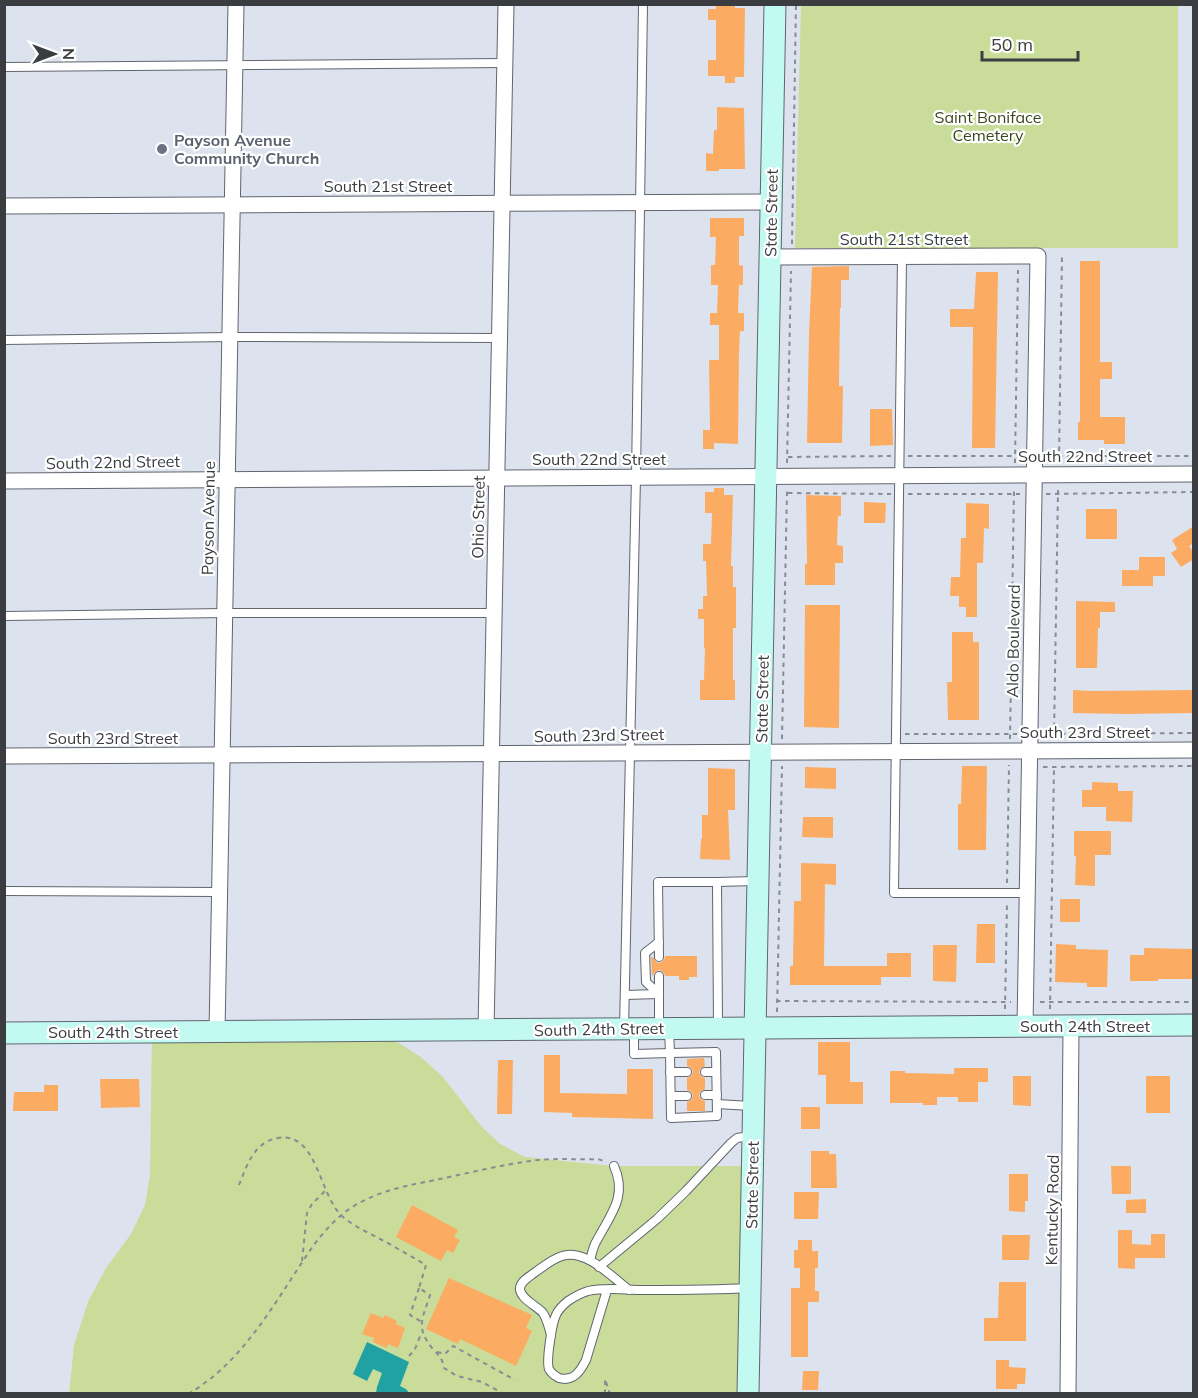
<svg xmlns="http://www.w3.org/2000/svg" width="1198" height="1398" font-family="Mulish,sans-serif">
<rect width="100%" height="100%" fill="#dde3ee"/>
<g fill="#c9dc9a">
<polygon points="801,5 1178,5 1178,248 795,248"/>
<polygon points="362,1031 399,1043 422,1058 443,1077 481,1126 500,1144 525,1157 614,1166 753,1166 748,1393 69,1394 74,1345 88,1302 106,1268 131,1234 145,1205 150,1175 152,1032"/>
</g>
<polygon fill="#20a1a2" points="367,1342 409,1362 400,1386 406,1389 409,1393 376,1393 377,1387 382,1373 373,1369 367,1381 353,1374"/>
<g fill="#fbac62">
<polygon points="716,5 735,5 735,8 745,8 744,77 735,77 735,83 725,83 725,76 708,76 708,60 716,60 716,20 708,20 708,9 716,9"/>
<polygon points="717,107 744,108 745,169 719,169 719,171 706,171 706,153 713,154 714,130 717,130"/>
<polygon points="710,218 744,218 744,236 739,236 739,265 743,266 743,285 739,285 738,313 744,313 744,331 740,331 739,353 738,444 714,443 714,449 703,449 703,430 710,430 709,360 719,360 719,325 710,325 710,313 717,313 718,285 711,285 711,265 715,265 716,237 710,237"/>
<polygon points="1080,261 1100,261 1100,362 1112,362 1112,379 1100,379 1100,417 1125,417 1125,444 1104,444 1104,440 1078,440 1078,422 1080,422"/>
<polygon points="849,266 849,280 841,280 841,308 840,308 839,386 843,386 842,443 807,443 809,334 812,267"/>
<polygon points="976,272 998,272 995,448 972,448 973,327 950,327 950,309 974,309"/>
<polygon points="870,409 892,409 893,445 870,446"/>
<polygon points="714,488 724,488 724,495 733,495 731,566 733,566 733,587 736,587 736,628 733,628 733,680 735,680 735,700 700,700 700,680 704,680 705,648 704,648 704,619 698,619 698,609 703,609 703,596 707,596 706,561 703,561 703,544 711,544 712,513 705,513 705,492 714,492"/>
<polygon points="806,495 841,496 841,516 838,516 837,545 843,546 843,563 835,563 835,585 805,585 805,564 807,564"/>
<polygon points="864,502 886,503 885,523 864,523"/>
<polygon points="966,503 989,504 989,529 984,528 983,563 977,563 977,617 966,617 966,607 959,607 959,596 950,596 951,577 960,577 961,538 966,538"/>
<rect x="1086" y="509" width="31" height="30"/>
<polygon points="1194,526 1194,543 1189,546 1194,553 1194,559 1181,567 1171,553 1177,549 1172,540"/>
<polygon points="1139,557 1165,557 1165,576 1153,576 1153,586 1122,586 1122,570 1139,570"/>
<polygon points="1076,601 1115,602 1115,612 1100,612 1100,628 1098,628 1097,668 1076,668"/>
<polygon points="805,605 840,605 839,728 804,727"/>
<polygon points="952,632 973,632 973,642 979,642 979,720 948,720 947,682 952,682"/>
<polygon points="1073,690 1093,691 1194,690 1193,713 1127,714 1073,713"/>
<polygon points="962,766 987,766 986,850 958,850 958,804 961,804"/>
<polygon points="805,767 836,768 836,789 805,788"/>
<polygon points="708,768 735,769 735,810 728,810 730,860 700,859 701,839 702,839 702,815 708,815"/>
<polygon points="1092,782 1118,783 1118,791 1133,791 1132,822 1106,821 1106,807 1082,807 1082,790 1092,790"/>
<polygon points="803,817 833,817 833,838 802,837"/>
<polygon points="1074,831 1111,831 1111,855 1095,855 1095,886 1075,885 1076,856 1074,856"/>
<polygon points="801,863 836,864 836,885 825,884 824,966 887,966 887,953 911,953 911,977 881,977 881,985 790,985 790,966 793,966 794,901 801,901"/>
<rect x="1060" y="899" width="20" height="23"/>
<polygon points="977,924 995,924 995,963 976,963"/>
<polygon points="1056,944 1076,945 1076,949 1108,950 1107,987 1087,987 1087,983 1055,982"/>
<polygon points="933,945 957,945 956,982 933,981"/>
<polygon points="1144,948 1194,949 1194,979 1158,979 1158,981 1130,981 1130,955 1144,955"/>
<polygon points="665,956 697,956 697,977 689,977 689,980 679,980 679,976 665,976 664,973 660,970 656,971 652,976 651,957 653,957 656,962 660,963 664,960"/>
<polygon points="818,1042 850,1042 850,1082 863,1082 863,1104 826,1104 826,1075 818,1075"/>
<polygon points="544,1055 560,1055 560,1093 627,1094 627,1069 653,1069 653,1119 572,1117 572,1113 544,1112"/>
<polygon points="704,1058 705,1066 700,1069 699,1073 702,1077 705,1078 705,1089 700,1092 699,1096 702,1100 705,1101 705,1111 687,1111 687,1102 692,1099 693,1095 690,1091 687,1090 687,1078 692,1075 693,1071 690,1067 687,1066 687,1059"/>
<polygon points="498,1060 513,1060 512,1114 497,1114"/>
<polygon points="954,1068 988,1068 988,1082 978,1082 978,1102 958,1102 958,1097 937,1097 937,1105 923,1105 923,1103 890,1103 890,1071 905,1071 905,1073 954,1074"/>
<polygon points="1013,1076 1031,1076 1031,1106 1013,1105"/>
<rect x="1146" y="1076" width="24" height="37"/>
<polygon points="100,1079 139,1079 140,1107 101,1108"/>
<polygon points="44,1085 58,1085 58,1111 13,1111 14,1092 44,1092"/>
<rect x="801" y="1107" width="19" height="22"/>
<polygon points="811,1151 829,1151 829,1154 836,1154 837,1188 811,1188"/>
<polygon points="1111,1166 1131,1166 1131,1194 1112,1194"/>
<polygon points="1009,1174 1028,1174 1028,1201 1025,1201 1025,1212 1009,1211"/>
<polygon points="794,1192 819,1192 818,1219 794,1219"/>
<polygon points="1146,1199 1146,1213 1126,1213 1126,1200"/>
<polygon points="412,1205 458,1230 454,1237 460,1240 453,1253 447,1250 441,1261 396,1237"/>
<polygon points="1118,1230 1132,1230 1132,1244 1151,1245 1151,1234 1165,1234 1165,1258 1135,1258 1135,1269 1118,1268"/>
<polygon points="1002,1235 1030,1235 1029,1260 1002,1260"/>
<polygon points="798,1240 812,1240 812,1251 818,1251 818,1268 815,1268 815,1291 819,1291 819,1302 808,1302 808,1357 791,1357 791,1288 800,1288 800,1268 794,1268 794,1250 798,1250"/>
<polygon points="449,1278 532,1315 526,1328 532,1331 516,1366 460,1339 458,1344 426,1329"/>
<polygon points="999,1282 1026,1282 1026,1341 984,1341 984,1318 998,1318"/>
<polygon points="371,1313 383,1318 385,1315 397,1321 396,1324 405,1328 398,1348 388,1344 387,1348 373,1342 374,1338 362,1334"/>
<polygon points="996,1360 1009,1360 1009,1367 1026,1368 1025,1384 1017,1384 1017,1389 996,1389"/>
<polygon points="803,1371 819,1371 818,1390 802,1390"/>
</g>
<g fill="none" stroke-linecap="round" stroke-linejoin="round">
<defs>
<g id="lane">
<polyline points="4,67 505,63"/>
<polyline points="902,257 894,893 1027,893"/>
<polyline points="4,340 230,337 500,338"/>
<polyline points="4,616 225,613 494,613"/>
<polyline points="4,891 219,892"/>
<polyline points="659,942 645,953 646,982 659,994"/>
<polyline points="659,957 658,882 717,882"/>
<polyline points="659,976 659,1027"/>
<polyline points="625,995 659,994"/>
<polyline points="718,1025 717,882 757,881"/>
<polyline points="624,1029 636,477 643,4"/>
<polyline points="634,1030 634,1054 670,1053 669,1029"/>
<polygon points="716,1052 717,1116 671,1118 670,1053"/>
<polyline points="670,1072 687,1072"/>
<polyline points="705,1072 716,1072"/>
<polyline points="705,1095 717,1095"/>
<polyline points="671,1096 687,1096"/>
<polyline points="717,1104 751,1106"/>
<path d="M590 1260C592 1254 593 1247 596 1242 610 1215 628 1197 614 1166"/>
<polyline points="599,1267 657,1219 686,1191 731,1143 737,1138 750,1136"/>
<path d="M607 1290 586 1360C580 1372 573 1382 559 1378 555 1376 551 1373 549 1369 546 1361 552 1323 556 1315 558 1310 563 1305 568 1301 574 1297 581 1293 588 1291 605 1287 626 1290 643 1290 678 1290 714 1290 749 1288"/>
<path d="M551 1335C549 1327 547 1319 543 1313 537 1306 522 1300 520 1290 519 1282 529 1277 534 1273 543 1267 552 1259 562 1256 585 1248 612 1277 629 1290"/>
</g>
<g id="street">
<polyline points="4,206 771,202"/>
<polyline points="770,257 1038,256 1025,1027"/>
<polyline points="4,481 1194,474"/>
<polyline points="4,756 1194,750"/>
<polyline points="486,1031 506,4"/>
<polyline points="217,1032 236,4"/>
<polyline points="1068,1394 1071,1027"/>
</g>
<g id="secondary">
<polyline points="4,1033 1194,1025"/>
<polyline points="748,1394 775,4"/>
</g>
</defs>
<use href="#lane" stroke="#60656e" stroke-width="10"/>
<use href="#street" stroke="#60656e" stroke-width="17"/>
<use href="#secondary" stroke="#60656e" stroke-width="23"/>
<g stroke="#888c93" stroke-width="2" stroke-dasharray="4.5 4.5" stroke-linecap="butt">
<polyline points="792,244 796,4"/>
<polyline points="908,456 1014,456"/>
<polyline points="1049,456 1194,456"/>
<polyline points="788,457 891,456"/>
<polyline points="1059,460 1062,255"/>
<polyline points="787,463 791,271"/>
<polyline points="1015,463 1018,270"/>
<polyline points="788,493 891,494"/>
<polyline points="908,494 1020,494"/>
<polyline points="1046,494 1194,492"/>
<polyline points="905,734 1017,734"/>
<polyline points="1043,734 1194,733"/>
<polyline points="1054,736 1058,490"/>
<polyline points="782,739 787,490"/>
<polyline points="1010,739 1014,489"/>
<polyline points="1043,767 1194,766"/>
<polyline points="1007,883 1009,765"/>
<polyline points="776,1001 1011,1002"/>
<polyline points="1040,1002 1194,1002"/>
<polyline points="1005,1009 1007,903"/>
<polyline points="1050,1009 1054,766"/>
<polyline points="777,1012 782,766"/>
<path d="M239 1185C247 1165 254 1142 278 1138 318 1131 319 1197 343 1217 355 1227 369 1233 382 1240 397 1248 412 1257 426 1265L419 1288 430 1295C423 1318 415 1327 432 1348 439 1356 442 1357 444 1368L457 1376 482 1382 504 1394"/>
<polyline points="302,1261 307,1213 312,1204 326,1190"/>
<polyline points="419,1288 410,1315 422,1322"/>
<polyline points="437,1352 445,1354 453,1346 515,1380"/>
<polyline points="409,1356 415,1349 421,1334"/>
<path d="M188 1394C244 1362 276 1300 311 1249 325 1229 343 1210 365 1200 387 1189 411 1185 435 1180 469 1173 504 1164 538 1160 558 1158 578 1160 598 1159L606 1162"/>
<polyline points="605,1394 605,1379 610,1394"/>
</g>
<use href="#lane" stroke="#fff" stroke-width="8"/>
<use href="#street" stroke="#fff" stroke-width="15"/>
<use href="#secondary" stroke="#c2f9f1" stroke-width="21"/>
</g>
<circle fill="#6b7280" stroke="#fff" stroke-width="2" cx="162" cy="149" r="6"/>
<g text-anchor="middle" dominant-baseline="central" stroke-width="4.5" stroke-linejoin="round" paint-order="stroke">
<g font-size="16" fill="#3c461d" stroke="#fff">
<text x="988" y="117">Saint Boniface<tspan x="988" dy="18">Cemetery</tspan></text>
</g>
<g font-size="16" font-weight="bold" fill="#5b616d" stroke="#fff" text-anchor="start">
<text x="174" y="140">Payson Avenue<tspan x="174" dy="18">Community Church</tspan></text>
</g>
<g font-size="16" fill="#3a3c40" stroke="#fff">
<text x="388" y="186">South 21st Street</text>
<text transform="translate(771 213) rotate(-89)">State Street</text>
<text x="904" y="239">South 21st Street</text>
<text x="1085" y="456">South 22nd Street</text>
<text x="599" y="459">South 22nd Street</text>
<text transform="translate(113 462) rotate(-1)">South 22nd Street</text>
<text transform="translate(478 517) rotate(-89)">Ohio Street</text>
<text transform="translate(208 518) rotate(-89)">Payson Avenue</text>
<text transform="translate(1013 641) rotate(-89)">Aldo Boulevard</text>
<text transform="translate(762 699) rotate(-89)">State Street</text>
<text x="1085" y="732">South 23rd Street</text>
<text transform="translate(599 735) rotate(-1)">South 23rd Street</text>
<text x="113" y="738">South 23rd Street</text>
<text x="1085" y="1026">South 24th Street</text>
<text transform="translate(599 1029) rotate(-1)">South 24th Street</text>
<text x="113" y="1032">South 24th Street</text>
<text transform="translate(752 1185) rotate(-89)">State Street</text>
<text transform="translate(1052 1210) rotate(-89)">Kentucky Road</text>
</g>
</g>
<rect width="1198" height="1398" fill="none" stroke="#3a3c40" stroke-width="12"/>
<g transform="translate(54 54) rotate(90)" stroke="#ffffff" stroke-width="4.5" paint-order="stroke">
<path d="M0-4.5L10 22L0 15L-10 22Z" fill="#3a3c40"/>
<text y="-9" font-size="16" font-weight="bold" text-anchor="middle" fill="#3a3c40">N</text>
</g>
<path d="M982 51v9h96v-9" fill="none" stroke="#3a3c40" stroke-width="3"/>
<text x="991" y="51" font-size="18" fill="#3a3c40" stroke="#ffffff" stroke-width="4.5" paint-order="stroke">50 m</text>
</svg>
